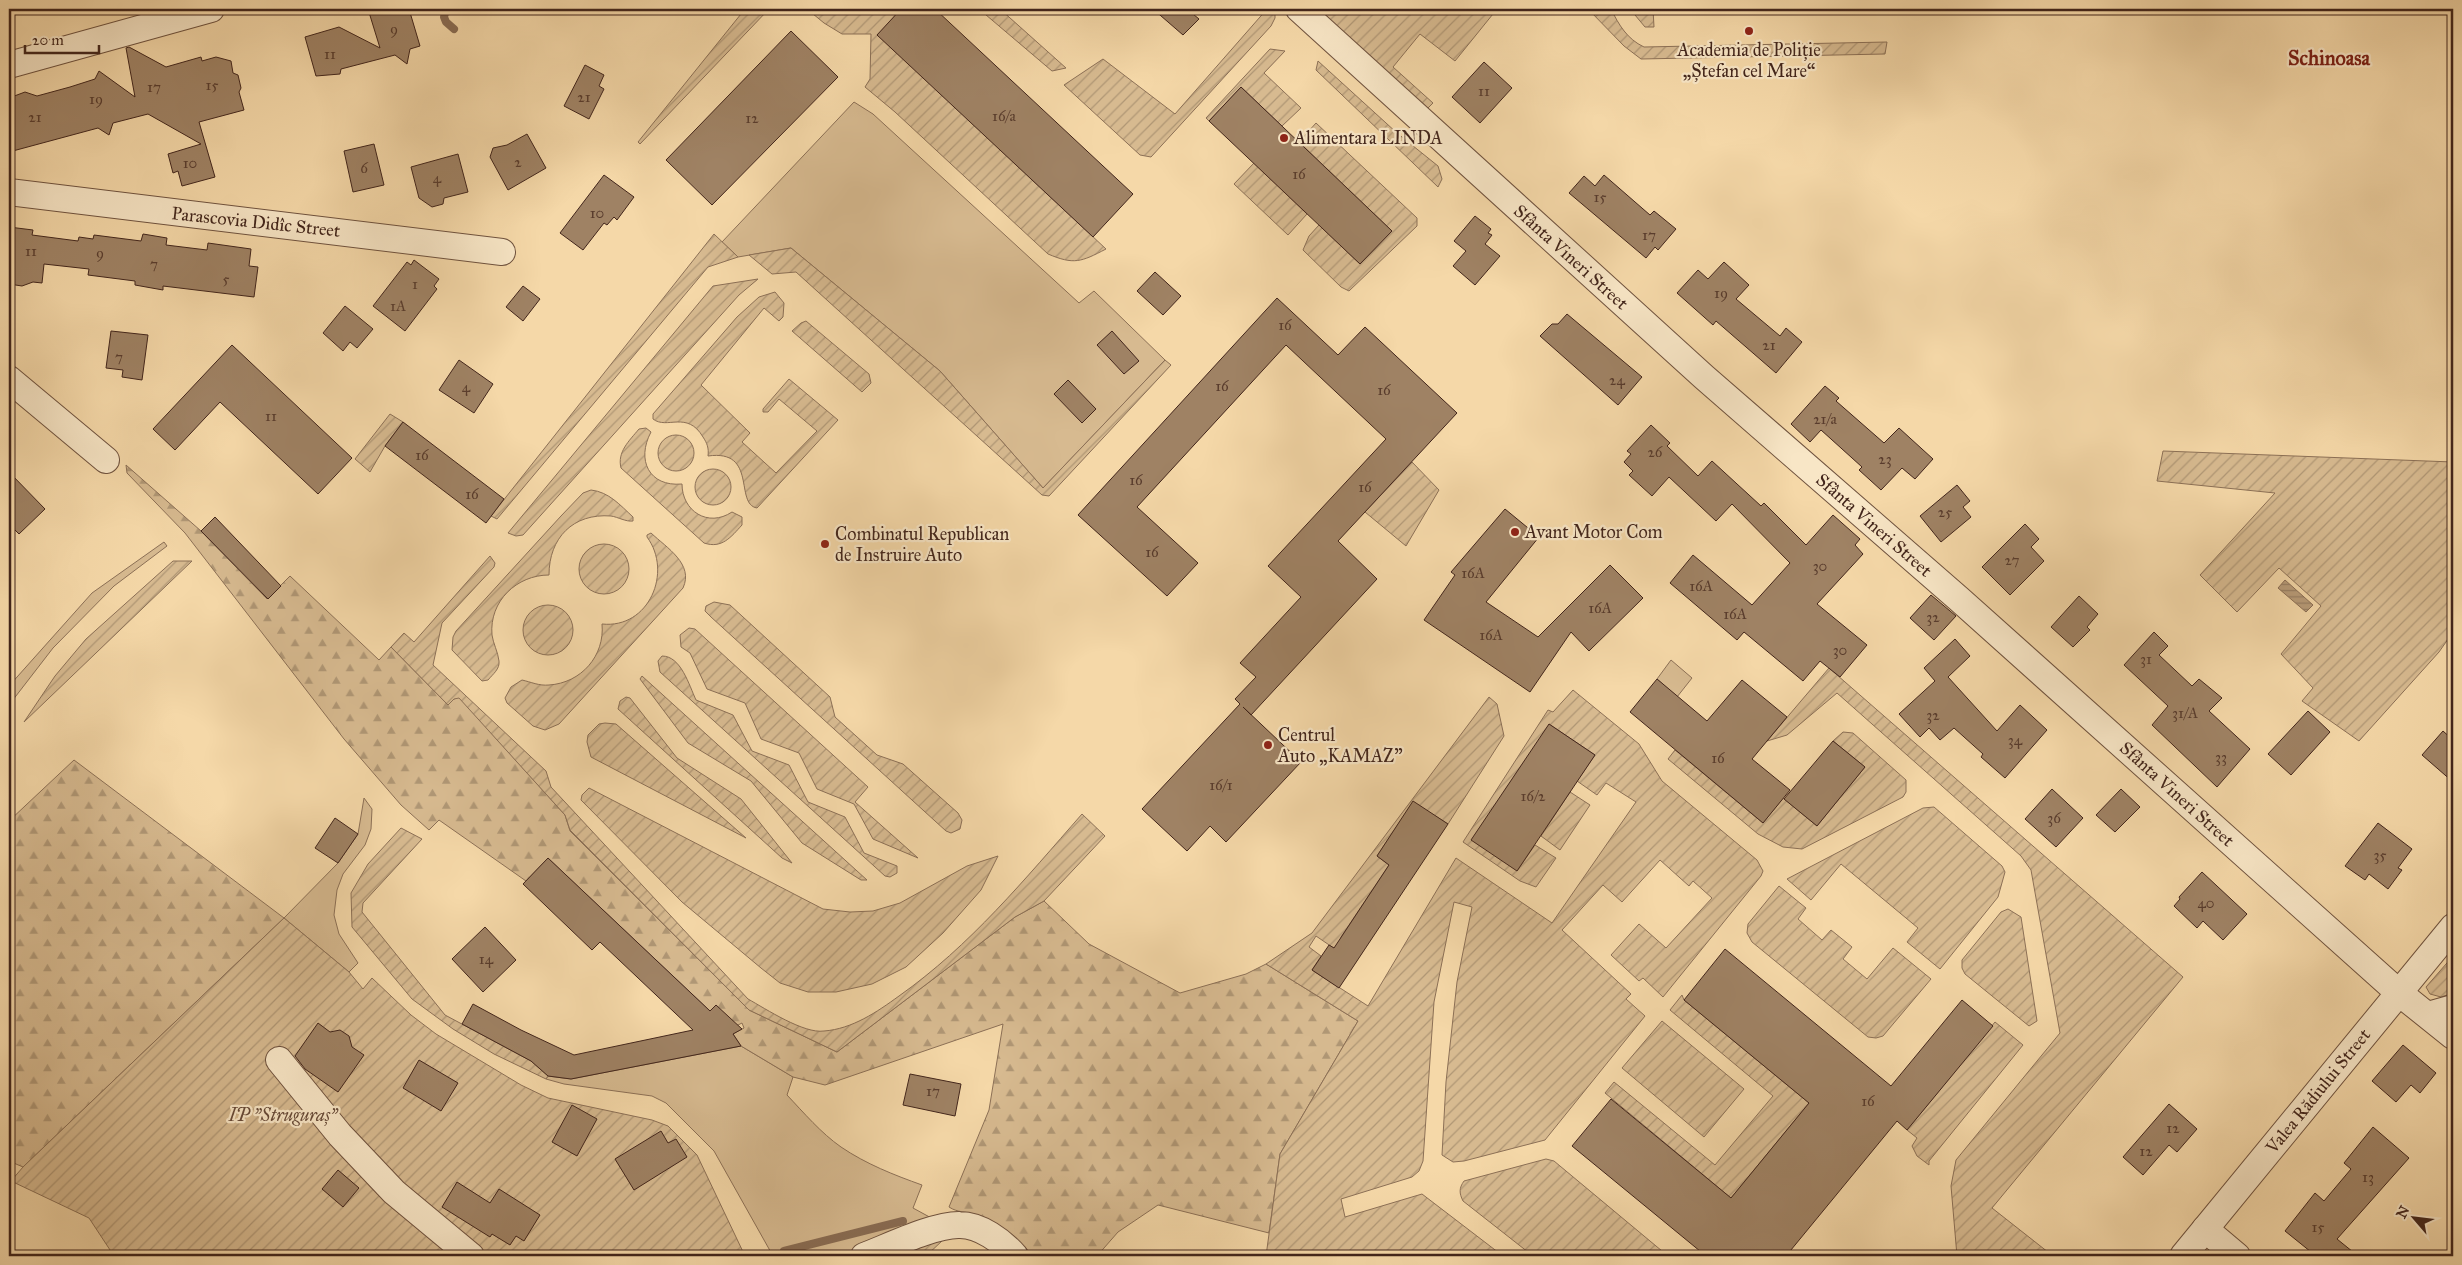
<svg xmlns="http://www.w3.org/2000/svg" width="2462" height="1265" font-family="'IM FELL Great Primer',serif">
<defs>
<pattern id="forest-firs" width="22" height="20" patternUnits="userSpaceOnUse" patternTransform="scale(1.25)"><rect width="22" height="20" fill="#d7ba90"/><path d="M5 1l3.5 6h-7zM16 11l3.5 6h-7z" fill="#b09775"/></pattern>
<pattern id="garden-furrows" width="10" height="10" patternUnits="userSpaceOnUse" patternTransform="scale(1.25)"><rect width="10" height="10" fill="#d7ba90"/><path d="M-1 1l2-2M0 10L10 0M9 11l2-2" fill="none" stroke="#b09775"/></pattern>
<pattern id="water-rules" width="6" height="5" patternUnits="userSpaceOnUse" patternTransform="scale(1.25)"><rect width="6" height="5" fill="#b89b78"/><path d="M0 2.5h6" fill="none" stroke="#977e62"/></pattern>
</defs>
<rect width="100%" height="100%" fill="#f5d8a8"/>
<filter id="stains"><feTurbulence type="fractalNoise" baseFrequency=".004" numOctaves="4"/><feColorMatrix values="0 0 0 0 .2 0 0 0 0 .09 0 0 0 0 .02 0 0 0 .5 -.17"/></filter>
<radialGradient id="worn" r=".72"><stop offset=".6" stop-color="#630" stop-opacity="0"/><stop offset="1" stop-color="#630" stop-opacity=".3"/></radialGradient>
<g fill="#d7ba90" stroke="#8c7056">
<polygon points="854,102 873,114 1079,303 1094,291 1165,360 1043,488 940,371 791,248 738,257 722,242"/>
<polygon points="164,542 167,546 114,586 53,648 9,705 9,686 92,593"/>
<polygon points="1671,660 1692,678 1677,697 1657,679"/>
<polygon points="364,798 372,809 371,829 365,845 343,874 337,890 334,915 339,934 358,963 349,972 284,918 338,863 358,834"/>
<path d="M741 1046 793 1077 787 1095C804 1113 821 1133 841 1147 866 1164 894 1175 922 1185L913 1208 935 1220 839 1256H773L714 1151 666 1103 652 1096 564 1084 546 1079 548 1076 571 1079Z"/>
</g>
<g fill="url(#forest-firs)" stroke="#8c7056">
<path d="M126 465 201 531 267 599 290 576 379 660 391 647 448 705 454 699 459 697 565 815 570 831 749 1010 837 1052 1015 917 1044 901 1089 944 1180 993 1246 974 1266 964 1358 1021 1280 1154 1269 1233 1158 1205 1118 1232 1097 1256H1032C1020 1238 995 1224 975 1215 966 1211 958 1213 949 1207L989 1110 1003 1024 825 1085 793 1077 741 1046 733 1034 744 1028 742 1023 732 1028 710 1011 548 858 526 881 439 820 429 830 401 805 344 739 185 533 127 473Z"/>
<polygon points="74,760 284,918 23,1167 9,1161 9,821"/>
</g>
<g fill="url(#garden-furrows)" stroke="#8c7056">
<polygon points="745,9 769,9 640,144 638,142"/>
<path d="M807 9H901L878 35 1106 249C1081 262 1074 265 1048 254L895 112 865 87 870 79 871 34H842L824 23Z"/>
<polygon points="979,9 1000,9 1066,68 1052,71"/>
<polygon points="1267,9 1275,9 1275,18 1271,26 1151,157 1140,155 1064,85 1103,59 1175,114"/>
<polygon points="1313,9 1497,9 1455,61 1420,34 1393,67 1433,103 1424,112"/>
<path d="M1588 9H1611C1619 25 1627 39 1644 47L1887 42 1885 54 1641 59 1624 46Z"/>
<polygon points="1630,9 1653,9 1654,27 1645,27"/>
<polygon points="1270,49 1285,51 1264,73 1301,108 1282,126 1241,87 1209,121 1206,118"/>
<polygon points="1318,61 1397,133 1438,166 1442,179 1438,187 1316,70"/>
<polygon points="1316,123 1417,218 1417,226 1349,291 1341,287 1303,250 1309,236 1319,225 1360,264 1392,231 1299,142"/>
<polygon points="1254,163 1307,214 1288,235 1234,184"/>
<polygon points="714,234 738,257 708,267 497,519 491,516"/>
<polygon points="791,248 940,371 1043,488 1165,360 1171,365 1049,496 1042,495 796,272 772,274 749,255"/>
<polygon points="758,279 739,295 523,535 516,536 508,533 713,286"/>
<path d="M775 292 784 303 783 317 779 321 764 308 701 385 750 433 742 442 776 473 817 431 779 399 768 412H763V409L789 379 838 420 757 508C734 504 758 449 708 456 709 448 707 443 703 437 687 410 667 430 653 419V414L737 317 759 297Z"/>
<polygon points="806,321 869,374 871,383 862,392 792,331 801,323"/>
<polygon points="390,414 403,422 385,446 370,472 355,459"/>
<path d="M646 428 651 432C636 460 649 487 682 484 682 511 708 528 732 512L742 517V525C731 537 722 549 704 543L621 468C617 452 629 441 639 429Z"/>
<circle cx="676" cy="453" r="18"/>
<polygon points="2163,451 2453,462 2453,632 2439,652 2359,741 2302,701 2313,688 2281,654 2321,606 2279,568 2237,612 2200,575 2275,493 2157,481"/>
<polygon points="1412,462 1439,490 1406,546 1365,512"/>
<circle cx="713" cy="487" r="18"/>
<path d="M591 490C609 492 620 505 633 517V521C626 522 618 517 611 516 573 513 549 538 549 575 517 575 489 601 492 635 493 643 498 652 499 661 500 669 493 674 488 680L482 681 452 650 453 637 456 631 561 516 583 493Z"/>
<path d="M651 533C667 548 694 564 683 588L559 724 545 730 533 726 507 703 505 698 511 687 522 680C531 682 539 686 549 685 581 683 605 656 602 624 649 629 673 572 647 537V535Z"/>
<circle cx="604" cy="569" r="25"/>
<path d="M490 556 495 563 494 567 442 623 433 665 546 771 551 787 748 999C766 1009 804 1034 824 1031 852 1029 877 1012 899 996 970 946 1025 879 1082 814L1105 836 1044 901 1015 917 837 1052 749 1010 570 830 565 815 459 698 454 699 448 705 391 647 404 633 414 642Z"/>
<polygon points="173,561 192,561 24,722 55,676 86,639"/>
<polygon points="714,602 730,605 830,697 835,717 877,755 903,764 958,813 962,820 960,829 951,833 946,831 711,617 705,611 706,606"/>
<circle cx="548" cy="630" r="25"/>
<polygon points="689,628 695,629 868,787 855,802 918,858 873,839 854,804 817,789 799,753 761,739 745,703 707,689 690,653 681,647 680,635"/>
<path d="M662 656C681 656 689 685 696 700L733 715 752 751 789 765 808 802 845 817 864 853 897 866V873L890 877 885 876 660 672 658 661Z"/>
<polygon points="1829,668 2183,977 1992,1208 2053,1256 1957,1256 1951,1186 1956,1160 2060,1033 2031,870 2021,856 1837,693 1787,735 1767,741"/>
<polygon points="642,676 867,880 861,880 802,843 751,781 688,743 640,679"/>
<polygon points="1573,690 1639,744 1662,781 1757,860 1763,871 1761,876 1663,997 1643,978 1639,981 1611,955 1639,924 1666,948 1712,898 1693,881 1689,886 1660,860 1622,902 1603,885 1562,930 1631,994 1626,999 1645,1016 1545,1140 1464,1161 1453,1162 1442,1155 1446,1082 1457,982 1472,907 1454,902 1434,1002 1423,1161 1419,1171 1412,1177 1341,1199 1345,1217 1422,1194 1503,1256 1266,1256 1280,1154 1358,1021 1266,964 1312,933 1489,697 1497,704 1504,736 1448,824 1413,802 1377,856 1389,865 1341,937 1338,951 1316,936 1309,947 1321,956 1312,970 1368,1006 1456,858 1552,923 1636,802 1606,783 1597,795 1577,781 1595,755 1549,724 1517,871 1535,845 1556,858 1536,887 1520,881 1463,842 1548,710 1553,712"/>
<polygon points="626,697 630,698 677,758 741,799 792,863 782,858 618,709 620,701"/>
<polygon points="605,723 616,724 746,838 591,757 587,742 588,735 599,724"/>
<polygon points="1843,732 1853,733 1906,780 1906,792 1903,797 1802,849 1783,847 1758,834 1668,759 1675,750 1763,823 1783,798 1817,826 1865,767 1833,741"/>
<polygon points="589,788 823,909 850,912 873,911 900,903 967,866 998,856 981,890 943,933 906,967 872,984 836,992 808,992 780,983 761,968 682,902 581,800 582,795"/>
<polygon points="1570,792 1590,805 1560,850 1541,836"/>
<polygon points="1934,807 2002,866 2005,872 1998,897 1940,969 1907,942 1918,928 1841,864 1811,900 1787,879 1923,808"/>
<polygon points="401,828 422,839 363,903 362,912 445,1015 531,1061 548,1076 546,1079 494,1054 453,1029 412,999 352,927 351,893 368,864"/>
<polygon points="1779,886 1806,908 1798,919 1822,940 1831,930 1852,947 1843,959 1867,979 1893,948 1931,979 1883,1036 1876,1038 1868,1037 1752,942 1747,933 1748,924"/>
<polygon points="2008,909 2021,917 2037,1021 2029,1026 1965,974 1962,968 1962,960 2001,912"/>
<polygon points="284,918 349,972 363,989 372,978 411,1015 436,1034 521,1085 548,1098 652,1120 668,1126 697,1155 745,1256 114,1256 89,1218 11,1181 23,1167"/>
<polygon points="2453,956 2453,993 2441,997 2430,994 2426,987"/>
<polygon points="1682,995 1684,1000 1809,1103 1731,1198 1605,1093 1614,1082 1715,1165 1773,1096 1670,1010"/>
<polygon points="1662,1021 1744,1089 1704,1137 1622,1068"/>
<polygon points="1995,1022 2023,1045 1929,1161 1929,1165 1917,1156 1912,1146 1917,1138 1907,1130"/>
<path d="M1546 1159 1554 1161 1668 1256H1533L1463 1201C1459 1193 1459 1188 1464 1181Z"/>
<polygon points="943,1240 926,1256 888,1256"/>
</g>
<polygon fill="url(#water-rules)" stroke="#896c53" points="2285,580 2313,605 2306,612 2278,588"/>
<g fill="none" stroke-linecap="round" stroke-linejoin="round">
<g stroke="#896c53" stroke-width="8">
<polyline points="446,9 444,17 446,22 454,29"/>
<polyline points="784,1251 903,1221"/>
</g>
</g>
<g fill="#9f8264" stroke="#42251b">
<polygon points="368,9 409,9 420,46 410,49 407,64 395,55 341,69 340,74 316,76 305,37 339,27 380,48"/>
<polygon points="901,9 935,9 1133,194 1093,237 877,35"/>
<polygon points="1153,9 1187,9 1199,19 1183,35"/>
<polygon points="791,31 838,77 712,205 666,160"/>
<polygon points="129,47 166,67 201,57 202,61 216,57 231,61 233,73 238,75 241,88 239,92 244,110 199,122 215,177 182,186 178,171 173,173 168,154 201,144 148,114 113,123 109,135 98,128 9,152 9,98 25,92 37,96 70,87 95,79 99,71 135,97 126,48"/>
<polygon points="1484,62 1512,88 1480,123 1452,97"/>
<polygon points="585,65 604,75 599,86 604,89 589,119 564,106"/>
<polygon points="1241,87 1392,231 1360,264 1209,121"/>
<polygon points="527,134 546,168 508,190 490,157 493,148 507,145"/>
<polygon points="374,144 384,185 353,192 344,151"/>
<polygon points="458,154 468,192 444,198 443,204 432,207 419,198 411,167"/>
<polygon points="604,175 634,197 617,220 614,217 607,225 604,223 583,250 560,233"/>
<polygon points="1604,175 1650,215 1654,211 1676,229 1658,250 1655,247 1646,258 1569,193 1584,176 1595,186"/>
<polygon points="1475,216 1491,229 1488,233 1492,235 1485,244 1500,256 1475,285 1453,266 1466,251 1454,241"/>
<polygon points="9,227 33,230 32,235 78,241 79,237 93,239 94,235 141,241 143,234 167,238 166,245 207,250 208,243 251,249 249,266 258,267 254,297 163,286 163,290 135,285 135,281 88,275 89,269 44,264 42,283 33,282 22,286 9,284"/>
<polygon points="414,260 439,279 434,286 437,289 405,331 373,306 407,262 411,265"/>
<polygon points="1724,262 1749,285 1736,299 1780,336 1786,328 1802,342 1776,373 1716,321 1713,325 1677,293 1698,270 1708,279"/>
<polygon points="1155,272 1181,296 1163,315 1137,291"/>
<polygon points="523,286 540,299 523,321 506,307"/>
<polygon points="1277,298 1338,355 1365,327 1457,413 1338,541 1377,579 1251,715 1243,707 1301,762 1226,842 1210,826 1187,851 1142,809 1240,704 1235,699 1256,677 1240,663 1301,597 1268,566 1386,439 1286,345 1137,507 1198,563 1167,596 1078,515"/>
<polygon points="345,306 373,329 357,348 350,342 343,351 323,333"/>
<polygon points="1567,314 1642,377 1618,405 1540,336 1552,324 1558,324"/>
<polygon points="111,331 148,335 142,380 122,377 123,370 106,368"/>
<polygon points="1112,331 1139,361 1124,374 1097,345"/>
<polygon points="232,345 352,458 318,494 220,402 175,450 153,429"/>
<polygon points="459,360 493,384 474,413 439,390"/>
<polygon points="1068,380 1096,409 1082,423 1054,394"/>
<polygon points="1825,386 1839,398 1836,401 1884,443 1899,428 1933,459 1915,479 1902,468 1881,490 1859,470 1862,467 1821,430 1810,442 1791,424"/>
<polygon points="403,422 504,499 486,523 385,446"/>
<polygon points="1651,425 1670,443 1667,446 1698,476 1712,461 1761,506 1764,503 1806,545 1833,515 1860,539 1855,545 1863,554 1817,604 1867,645 1840,677 1820,661 1803,681 1744,632 1737,640 1670,583 1693,555 1752,605 1790,563 1732,504 1716,521 1669,477 1652,496 1629,475 1633,471 1624,462 1631,454 1627,451"/>
<polygon points="9,472 45,509 19,534 9,524"/>
<polygon points="1957,485 1970,501 1963,507 1971,517 1941,542 1920,516"/>
<polygon points="1505,509 1539,537 1486,602 1538,637 1610,565 1643,598 1589,651 1571,632 1530,692 1424,620 1455,575 1451,572"/>
<polygon points="215,517 281,586 268,599 201,531"/>
<polygon points="2025,524 2039,539 2031,547 2044,561 2010,595 1982,567"/>
<polygon points="1931,595 1956,616 1934,640 1910,618"/>
<polygon points="2079,596 2098,614 2087,627 2090,630 2073,647 2051,627"/>
<polygon points="2154,632 2168,646 2159,655 2192,686 2199,679 2222,698 2209,711 2250,749 2217,787 2152,725 2168,706 2124,665"/>
<polygon points="1955,639 1970,656 1948,677 1997,731 2020,705 2047,730 2005,778 1981,757 1983,754 1954,728 1940,740 1929,728 1920,737 1899,714 1935,681 1924,668"/>
<polygon points="1657,679 1707,721 1742,680 1787,717 1752,759 1790,790 1763,823 1630,712"/>
<polygon points="2308,711 2330,732 2291,775 2268,754"/>
<polygon points="1549,724 1595,755 1517,871 1471,840"/>
<polygon points="2443,731 2453,740 2453,782 2422,755"/>
<polygon points="1833,741 1865,767 1817,826 1784,799"/>
<polygon points="2052,789 2083,818 2056,847 2025,819"/>
<polygon points="2121,789 2140,807 2115,832 2096,815"/>
<polygon points="1413,801 1448,824 1339,988 1312,970 1329,945 1334,948 1389,865 1377,856"/>
<polygon points="335,818 358,834 338,863 315,848"/>
<polygon points="2378,823 2412,849 2398,868 2402,870 2388,889 2369,874 2365,880 2345,866"/>
<polygon points="548,858 710,1011 716,1005 742,1029 733,1034 741,1046 571,1079 548,1076 531,1061 462,1024 473,1004 521,1030 574,1055 693,1030 600,942 592,950 523,884"/>
<polygon points="2202,872 2247,914 2223,940 2203,921 2197,928 2174,906 2180,899 2179,897"/>
<polygon points="485,927 516,960 483,992 452,959"/>
<polygon points="1725,949 1891,1086 1962,1000 1993,1026 1907,1130 1897,1121 1786,1256 1706,1256 1572,1146 1611,1099 1731,1198 1809,1103 1684,1000"/>
<polygon points="318,1023 330,1032 340,1030 349,1036 352,1047 364,1055 338,1092 305,1069 295,1056"/>
<polygon points="2403,1045 2436,1073 2420,1093 2411,1085 2396,1102 2372,1081"/>
<polygon points="419,1060 458,1083 441,1111 403,1088"/>
<polygon points="910,1074 961,1084 955,1116 903,1105"/>
<polygon points="2169,1104 2197,1129 2177,1152 2169,1145 2143,1175 2123,1157"/>
<polygon points="572,1105 597,1119 577,1156 552,1142"/>
<polygon points="2373,1127 2409,1158 2337,1239 2358,1256 2316,1256 2285,1231 2315,1193 2324,1201 2351,1169 2344,1163"/>
<polygon points="661,1131 668,1143 676,1139 687,1157 634,1190 615,1159"/>
<polygon points="338,1170 359,1188 343,1207 322,1189"/>
<polygon points="457,1182 490,1203 499,1189 540,1215 524,1241 516,1236 510,1245 492,1234 490,1237 442,1207"/>
</g>
<g fill="none" stroke-linecap="round" stroke-linejoin="round">
<defs>
<g id="minor">
<polyline points="1299,9 1704,377 1959,599 2398,992 2453,1036"/>
<polyline points="9,65 211,9"/>
<polyline points="9,192 502,252"/>
<polyline points="9,379 106,460"/>
<polyline points="2428,1015 2453,1008"/>
<polyline points="279,1060 340,1135 394,1192 471,1256"/>
<polyline points="2205,1229 2237,1256"/>
<path d="M864 1256C888 1247 935 1224 960 1225 980 1225 1002 1241 1015 1256"/>
<polyline points="2183,1256 2453,927"/>
</g>
</defs>
<use href="#minor" stroke="#6f523e" stroke-width="28"/>
<use href="#minor" stroke="#f8e6c6" stroke-width="26"/>
</g>
<g fill="#8f2418" stroke="#f8e6c6" stroke-width="2">
<circle cx="1749" cy="31" r="5"/>
<circle cx="1284" cy="138" r="5"/>
<circle cx="1515" cy="532" r="5"/>
<circle cx="825" cy="544" r="5"/>
<circle cx="1268" cy="745" r="5"/>
</g>
<g text-anchor="middle" dominant-baseline="central" stroke-width="4.5" stroke-linejoin="round" paint-order="stroke">
<g font-size="15" fill="#593c2d">
<text x="394" y="29">9</text>
<text x="330" y="54">11</text>
<text x="212" y="85">15</text>
<text x="154" y="87">17</text>
<text x="1484" y="91">11</text>
<text x="584" y="97">21</text>
<text x="96" y="99">19</text>
<text x="1004" y="116">16/a</text>
<text x="35" y="117">21</text>
<text x="752" y="118">12</text>
<text x="518" y="162">2</text>
<text x="190" y="163">10</text>
<text x="364" y="168">6</text>
<text x="1299" y="174">16</text>
<text x="437" y="178">4</text>
<text x="1600" y="197">15</text>
<text x="597" y="213">10</text>
<text x="1649" y="235">17</text>
<text x="31" y="251">11</text>
<text x="100" y="253">9</text>
<text x="154" y="264">7</text>
<text x="226" y="279">5</text>
<text x="415" y="284">1</text>
<text x="1721" y="293">19</text>
<text x="398" y="306">1A</text>
<text x="1285" y="325">16</text>
<text x="1769" y="345">21</text>
<text x="119" y="357">7</text>
<text x="1617" y="380">24</text>
<text x="1222" y="386">16</text>
<text x="466" y="387">4</text>
<text x="1384" y="390">16</text>
<text x="271" y="416">11</text>
<text x="1825" y="419">21/a</text>
<text x="1655" y="452">26</text>
<text x="422" y="455">16</text>
<text x="1885" y="459">23</text>
<text x="1136" y="480">16</text>
<text x="1365" y="487">16</text>
<text x="472" y="494">16</text>
<text x="1945" y="512">25</text>
<text x="1152" y="552">16</text>
<text x="2012" y="560">27</text>
<text x="1820" y="566">30</text>
<text x="1473" y="573">16A</text>
<text x="1701" y="586">16A</text>
<text x="1600" y="608">16A</text>
<text x="1735" y="614">16A</text>
<text x="1933" y="617">32</text>
<text x="1491" y="635">16A</text>
<text x="1840" y="650">30</text>
<text x="2146" y="659">31</text>
<text x="2185" y="713">31/A</text>
<text x="1933" y="715">32</text>
<text x="2015" y="740">34</text>
<text x="2221" y="757">33</text>
<text x="1718" y="758">16</text>
<text x="1221" y="785">16/1</text>
<text x="1533" y="796">16/2</text>
<text x="2054" y="818">36</text>
<text x="2380" y="855">35</text>
<text x="2206" y="903">40</text>
<text x="486" y="959">14</text>
<text x="933" y="1091">17</text>
<text x="1868" y="1101">16</text>
<text x="2173" y="1128">12</text>
<text x="2146" y="1151">12</text>
<text x="2368" y="1177">13</text>
<text x="2318" y="1227">15</text>
</g>
<g font-size="18" fill="#42251b" stroke="#f8e6c6" text-anchor="start">
<text x="1749" y="50" text-anchor="middle">Academia de Poliție<tspan x="1749" dy="21">„Ștefan cel Mare“</tspan></text>
<text x="1294" y="138">Alimentara LINDA</text>
<text x="1525" y="532">Avant Motor Com</text>
<text x="835" y="534">Combinatul Republican<tspan x="835" dy="21">de Instruire Auto</tspan></text>
<text x="1278" y="735">Centrul<tspan x="1278" dy="21">Auto „KAMAZ”</tspan></text>
</g>
<g font-size="18" fill="#42251b" stroke="#f8e6c6">
<text transform="translate(256 222) rotate(6)">Parascovia Didîc Street</text>
<text transform="translate(1571 257) rotate(42)">Sfânta Vineri Street</text>
<text transform="translate(1874 525) rotate(41)">Sfânta Vineri Street</text>
<text transform="translate(2177 794) rotate(42)">Sfânta Vineri Street</text>
<text transform="translate(2318 1091) rotate(-51)">Valea Rădiului Street</text>
</g>
<g font-size="18" font-style="italic" fill="#674a38" stroke="#f8e6c6">
<text x="283" y="1115">IP "Struguraș"</text>
</g>
<g font-size="20" font-weight="bold" fill="#7a1f14" stroke="#f8e6c6">
<text x="2329" y="58">Schinoasa</text>
</g>
</g>
<rect width="2462" height="1265" fill="none" stroke="#f5d8a8" stroke-width="30"/>
<rect x="10" y="10" width="2442" height="1245" fill="none" stroke="#42251b" stroke-width="2.5"/>
<rect x="15" y="15" width="2432" height="1235" fill="none" stroke="#42251b"/>
<g transform="translate(2414 1218) rotate(298)" stroke="#f8e6c6" stroke-width="4" paint-order="stroke">
<path d="M0-4L9 19L0 12L-9 19Z" fill="#42251b"/>
<text y="-8" font-size="14" font-weight="bold" text-anchor="middle" fill="#42251b">N</text>
</g>
<path d="M25 45v8h74v-8" fill="none" stroke="#42251b" stroke-width="2.5"/>
<text x="32" y="45" font-size="15" fill="#42251b" stroke="#f8e6c6" stroke-width="4" paint-order="stroke">20 m</text>
<rect width="100%" height="100%" filter="url(#stains)"/>
<rect width="100%" height="100%" fill="url(#worn)"/>
</svg>
